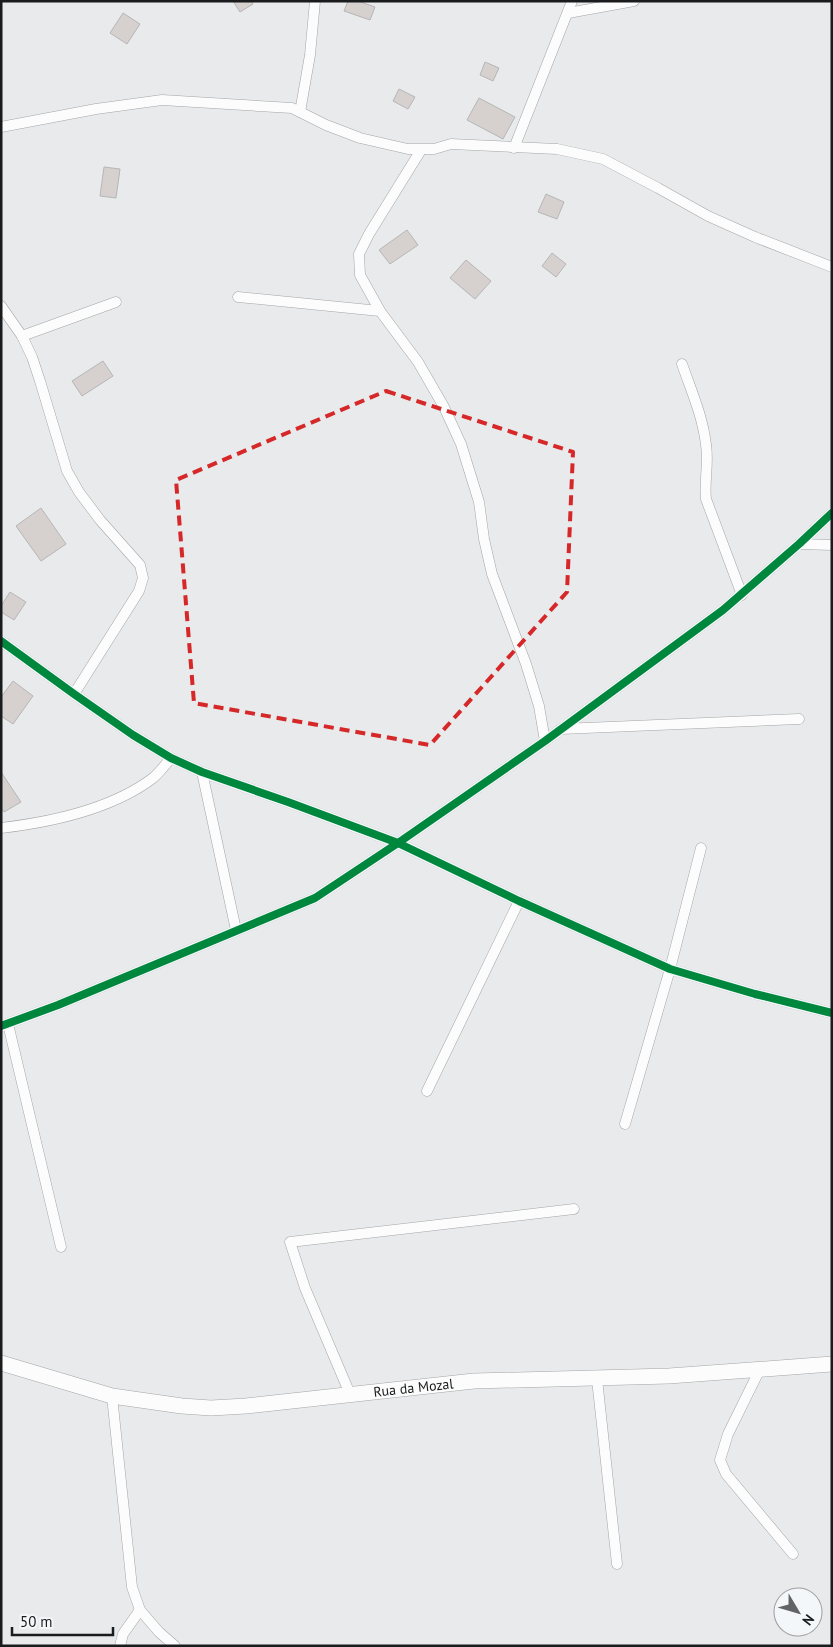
<svg xmlns="http://www.w3.org/2000/svg" width="833" height="1647" font-family="'PT Sans',sans-serif">
<rect width="100%" height="100%" fill="#e8eaec"/>
<g fill="#d6d0cf" stroke="#b6b6b7">
<polygon points="233,1 251,1 253,4 240,12"/>
<polygon points="348,1 358,1 375,7 370,20 344,11"/>
<polygon points="123,13 140,24 127,44 110,33"/>
<polygon points="485,62 499,68 493,81 480,75"/>
<polygon points="399,89 415,97 408,109 393,101"/>
<polygon points="479,98 515,117 503,139 467,120"/>
<polygon points="104,167 120,169 116,198 100,196"/>
<polygon points="546,194 564,202 557,219 538,212"/>
<polygon points="407,230 418,245 390,264 379,250"/>
<polygon points="552,253 566,264 556,277 542,266"/>
<polygon points="466,260 491,281 475,299 450,278"/>
<polygon points="103,361 113,376 82,396 72,381"/>
<polygon points="41,508 66,544 41,561 16,526"/>
<polygon points="10,592 26,602 14,620 1,612 1,606"/>
<polygon points="13,681 33,696 13,724 1,716 1,697"/>
<polygon points="1,772 21,802 4,812 1,808"/>
</g>
<g fill="none" stroke-linecap="round" stroke-linejoin="round">
<defs>
<g id="street">
<polyline points="568,13 634,1"/>
<polyline points="300,112 310,55 315,1"/>
<polyline points="1,127 96,109 162,100 292,108 326,125 360,138 408,149 434,149 451,144 557,149 603,159 658,188 708,216 755,237 832,267"/>
<polyline points="514,148 572,1"/>
<polyline points="421,150 369,234 359,254 360,275 380,311 418,362 444,407 461,444 479,502 484,539 492,574 526,664 539,706 545,741"/>
<polyline points="238,297 380,311"/>
<polyline points="1,306 22,336 32,357 40,381 67,471 79,492 100,520 140,565 143,578 139,591 74,694"/>
<polyline points="22,336 116,302"/>
<path d="M682 364C691 390 703 417 706 445 709 463 704 481 706 499L742 595"/>
<polyline points="799,544 832,545"/>
<polyline points="1,641 74,694 133,735 171,758 202,772 288,802 398,843 519,901 670,969 755,994 832,1013"/>
<polyline points="561,729 799,719"/>
<polyline points="202,772 236,930"/>
<path d="M1 828C52 822 112 809 153 778 160 772 165 765 171 758"/>
<polyline points="8,1024 61,1247"/>
<polyline points="1,1026 58,1005 315,898 398,843 545,741 723,610 799,544 832,513"/>
<polyline points="427,1091 519,901"/>
<polyline points="625,1124 670,969 701,848"/>
<polyline points="760,1369 728,1434 720,1460 726,1474 793,1554"/>
<polyline points="597,1379 617,1564"/>
<polyline points="350,1394 305,1288 290,1242 574,1209"/>
<polyline points="112,1396 132,1587 140,1610 159,1632 175,1646"/>
<polyline points="120,1646 123,1634 140,1610"/>
</g>
<g id="secondary">
<path id="s1" d="M1 1363 112 1396 182 1406 211 1408 246 1406 474 1381 669 1376 832 1364"/>
</g>
</defs>
<use href="#street" stroke="#a3a5a6" stroke-width="11"/>
<use href="#secondary" stroke="#a3a5a6" stroke-width="16"/>
<use href="#street" stroke="#fcfcfc" stroke-width="10"/>
<use href="#secondary" stroke="#fcfcfc" stroke-width="15"/>
<defs>
<g id="cycleway">
<polyline points="1,641 74,694 133,735 171,758 202,772 288,802 398,843 519,901 670,969 755,994 832,1013"/>
<polyline points="1,1026 58,1005 315,898 398,843 545,741 723,610 799,544 832,513"/>
</g>
</defs>
<use href="#cycleway" stroke="#f4f7fa" stroke-width="11"/>
<use href="#cycleway" stroke="#00873e" stroke-width="8"/>
</g>
<path fill="none" stroke="#d62828" stroke-width="4" stroke-dasharray="10 6" stroke-linejoin="round" d="M386 391 573 452 567 592 430 745 194 703 176 480Z"/>
<g text-anchor="middle" dominant-baseline="central" stroke-width="5" stroke-linejoin="round" paint-order="stroke">
<g font-size="14" fill="#1a1b1c" stroke="#f4f7fa">
<text stroke="none"><textPath href="#s1" startOffset="419">Rua da Mozal</textPath></text>
</g>
</g>
<rect width="833" height="1647" fill="none" stroke="#1a1b1c" stroke-width="5"/>
<g transform="translate(798 1612) rotate(128)"><circle r="24" fill="#f4f7fa" stroke="#9d9fa1"/>
<path d="M0-4L9 19L0 12L-9 19Z" fill="#626365"/>
<text y="-8" font-size="14" font-weight="bold" text-anchor="middle" fill="#1a1b1c">N</text>
</g>
<path d="M12 1627v8h101v-8" fill="none" stroke="#1a1b1c" stroke-width="2.5"/>
<text x="20" y="1627" font-size="15" fill="#1a1b1c" stroke="#f4f7fa" stroke-width="4" paint-order="stroke">50 m</text>
</svg>
